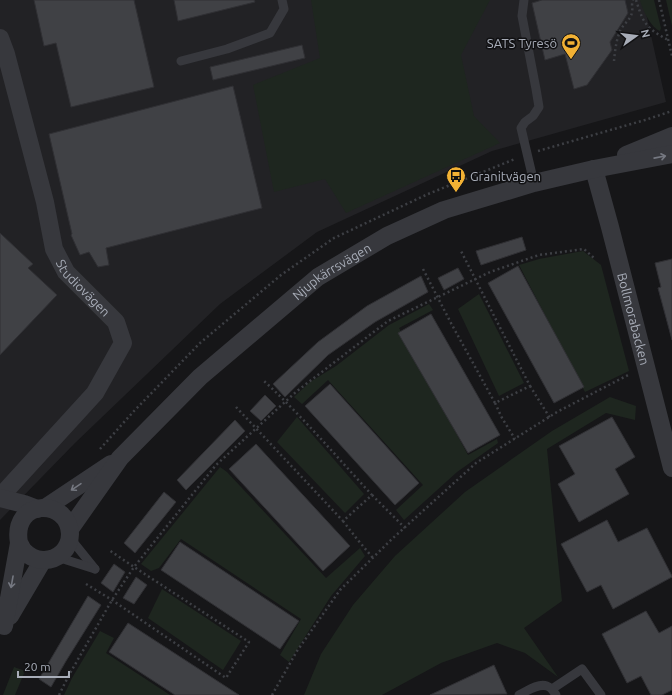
<svg xmlns="http://www.w3.org/2000/svg" width="672" height="695" font-family="Ubuntu,sans-serif">
<rect width="100%" height="100%" fill="#161618"/>
<polygon fill="#222225" points="0,0 643,0 666,102 492,151 317,232 220,304 75,443 0,520"/>
<g fill="#1e261f">
<polygon points="311,0 490,0 461,55 474,116 500,143 346,213 325,179 274,192 253,85 320,58"/>
<path d="M640 0H654L661 28 660 31C651 28 642 9 640 0Z"/>
<polygon points="666,0 672,0 672,26"/>
<polygon points="583,251 601,265 629,371 585,392 519,265 539,259"/>
<polygon points="479,294 524,383 499,396 458,309"/>
<polygon points="429,304 433,310 399,328 468,455 497,439 498,443 457,472 404,520 396,510 423,485 328,380 302,404 294,397 310,382 336,366 389,325"/>
<polygon points="610,397 636,406 635,420 606,413 547,449 562,601 524,628 558,677 525,653 497,643 441,663 382,695 304,695 321,654 353,605 395,556 465,492 552,431"/>
<polygon points="297,417 364,494 345,513 277,442"/>
<polygon points="220,467 227,472 326,578 360,548 365,556 331,596 289,662 280,655 301,619 181,539 159,568 151,571 141,564"/>
<polygon points="162,589 241,641 223,670 148,618"/>
<polygon points="100,631 114,638 106,653 170,695 64,695 72,678"/>
<polygon points="14,667 25,671 15,695 3,695"/>
</g>
<g fill="#404145" stroke="#303034">
<polygon points="34,0 134,0 154,87 71,107 56,43 44,46"/>
<polygon points="174,0 254,0 255,2 178,21"/>
<polygon points="542,0 625,0 628,13 610,42 612,50 587,85 574,89 565,54 545,60 532,3"/>
<polygon points="302,45 305,58 213,80 210,67"/>
<polygon points="233,86 262,208 106,248 109,265 98,267 89,252 80,255 71,235 72,234 49,134"/>
<polygon points="0,233 33,264 28,268 57,295 0,355"/>
<polygon points="522,237 526,250 481,265 476,251"/>
<polygon points="672,259 672,340 658,288 661,287 655,263"/>
<polygon points="518,266 584,387 554,403 488,283"/>
<polygon points="458,268 464,279 444,290 438,278"/>
<polygon points="421,276 428,292 375,322 328,355 285,397 273,384 318,342 367,306"/>
<polygon points="431,314 500,435 468,453 398,333"/>
<polygon points="330,384 419,483 395,505 305,406"/>
<polygon points="265,395 276,406 261,421 250,411"/>
<polygon points="612,417 635,457 615,469 629,494 579,522 558,484 575,474 559,446"/>
<polygon points="235,420 245,431 186,490 177,480"/>
<polygon points="256,444 350,546 323,571 229,469"/>
<polygon points="164,492 176,502 135,553 124,543"/>
<polygon points="607,520 618,542 647,528 672,576 672,577 613,609 601,585 587,592 561,544"/>
<polygon points="180,542 299,621 280,649 161,570"/>
<polygon points="114,564 125,572 113,592 101,583"/>
<polygon points="136,577 147,585 134,604 123,598"/>
<polygon points="88,596 101,605 66,661 51,687 39,679"/>
<polygon points="646,611 659,633 672,626 672,690 662,695 651,695 641,676 627,683 602,634"/>
<polygon points="128,623 239,695 175,695 109,652"/>
<polygon points="494,665 507,694 430,695"/>
</g>
<g fill="none" stroke-linecap="round" stroke-linejoin="round">
<g stroke="#3d3f44" stroke-width="2.5" stroke-dasharray="2 3" stroke-linecap="butt">
<path d="M636 0C638 6 640 13 643 19 648 29 659 35 668 40"/>
<polyline points="659,0 672,56"/>
<path d="M614 61C615 51 616 41 620 31 623 24 631 20 632 12 633 8 631 5 633 0"/>
<polyline points="538,151 645,120 672,111"/>
<polyline points="423,269 452,325 495,403 530,386 489,306 461,251"/>
<polyline points="530,386 550,418"/>
<polyline points="495,403 502,418 515,439"/>
<path d="M236 407 343 521 372 495C336 456 302 416 264 381"/>
<polyline points="100,449 134,411 200,343 281,275 334,238 428,194 515,159"/>
<polyline points="372,495 405,528"/>
<polyline points="343,521 357,539 373,558"/>
<polyline points="86,584 112,600 226,678 249,642 134,567 109,550"/>
<polyline points="59,695 69,675 112,600 134,567 216,465 297,391 388,321 490,272 539,255 584,249 594,258"/>
<polyline points="272,695 297,651 340,590 393,538 476,463 557,412 630,374"/>
</g>
<g stroke="#37383d" stroke-width="9">
<polyline points="524,0 522,16 536,89 539,107 533,116 525,122 521,128 534,183"/>
<polyline points="181,61 227,49 270,33 284,9 282,0"/>
<polyline points="70,538 95,569"/>
<polyline points="57,557 95,569"/>
<polyline points="552,689 582,669 601,695"/>
<path d="M519 695C527 691 538 683 547 686 551 687 554 692 556 695"/>
</g>
<g stroke="#37383d" stroke-width="18">
<path id="s1" d="M0 38 6 54 45 202 54 249 66 272 116 322 123 343 95 393 0 497"/>
<polyline points="626,155 672,136"/>
<path id="s2" d="M594 169 610 227 672 468"/>
<polyline points="0,498 24,504 37,509"/>
<polyline points="45,508 111,464"/>
<path id="s3" d="M70 529 120 458 200 377 318 277 387 236 444 210 534 183 594 169 672 154"/>
<polyline points="10,616 43,560"/>
<path d="M4 626 19 543C11 498 69 498 70 534 70 541 67 548 62 553 51 563 34 562 24 551 22 549 21 546 19 543"/>
</g>
</g>
<defs><path id="oneway-shaft" d="M-6 0H5M1.5-3L5.5 0L1.5 3" fill="none" stroke-width="1.6" stroke-linecap="round" stroke-linejoin="round"/></defs>
<g stroke="#757881">
<use href="#oneway-shaft" transform="translate(660 157) rotate(-11)"/>
<use href="#oneway-shaft" transform="translate(76 487) rotate(146)"/>
<use href="#oneway-shaft" transform="translate(12 582) rotate(100)"/>
</g>
<defs>
<symbol id="stadium-pin" viewBox="-11 -11 22 30"><path d="M0 17L-7.5 6A9.5 9.5 0 1 1 7.5 6Z" fill="#f2b134" stroke="#111113"/><path d="M0-5a6.5 5 0 1 0 0 10a6.5 5 0 1 0 0-10ZM-3.5-1.8h7v3.6h-7Z" fill="#111"/></symbol>
<symbol id="bus-pin" viewBox="-11 -11 22 30"><path d="M0 17L-7.5 6A9.5 9.5 0 1 1 7.5 6Z" fill="#f2b134" stroke="#111113"/><path d="M-5-6H5V4H4V6H2V4H-2V6H-4V4H-5ZM-3.5-4V0h7V-4ZM-3.5 1.2v1.5H-2V1.2ZM2 1.2v1.5H3.5V1.2Z" fill="#111"/></symbol>
</defs>
<g fill-rule="evenodd">
<use href="#stadium-pin" x="560" y="32" width="22" height="30"/>
<use href="#bus-pin" x="445" y="165" width="22" height="30"/>
</g>
<g text-anchor="middle" dominant-baseline="central" stroke-width="3" stroke-linejoin="round" paint-order="stroke">
<g font-size="13" fill="#a8adb8" stroke="#111113" text-anchor="end">
<text x="557" y="43">SATS Tyresö</text>
<text x="470" y="176" text-anchor="start">Granitvägen</text>
</g>
<g font-size="13" fill="#a8adb8" stroke="#111113">
<text stroke="none"><textPath href="#s3" startOffset="370">Njupkärrsvägen</textPath></text>
<text stroke="none"><textPath href="#s1" startOffset="267">Studiovägen</textPath></text>
<text stroke="none"><textPath href="#s2" startOffset="155">Bollmorabacken</textPath></text>
</g>
</g>
<g transform="translate(636 36) rotate(76)" stroke="#111113" stroke-width="3" paint-order="stroke">
<path d="M0-3L7 15L0 10L-7 15Z" fill="#a8adb8"/>
<text y="-6" font-size="11" font-weight="bold" text-anchor="middle" fill="#a8adb8">N</text>
</g>
<path d="M18 671v6h51v-6" fill="none" stroke="#a8adb8" stroke-width="2"/>
<text x="24" y="671" font-size="12" fill="#a8adb8" stroke="#111113" stroke-width="3" paint-order="stroke">20 m</text>
</svg>
